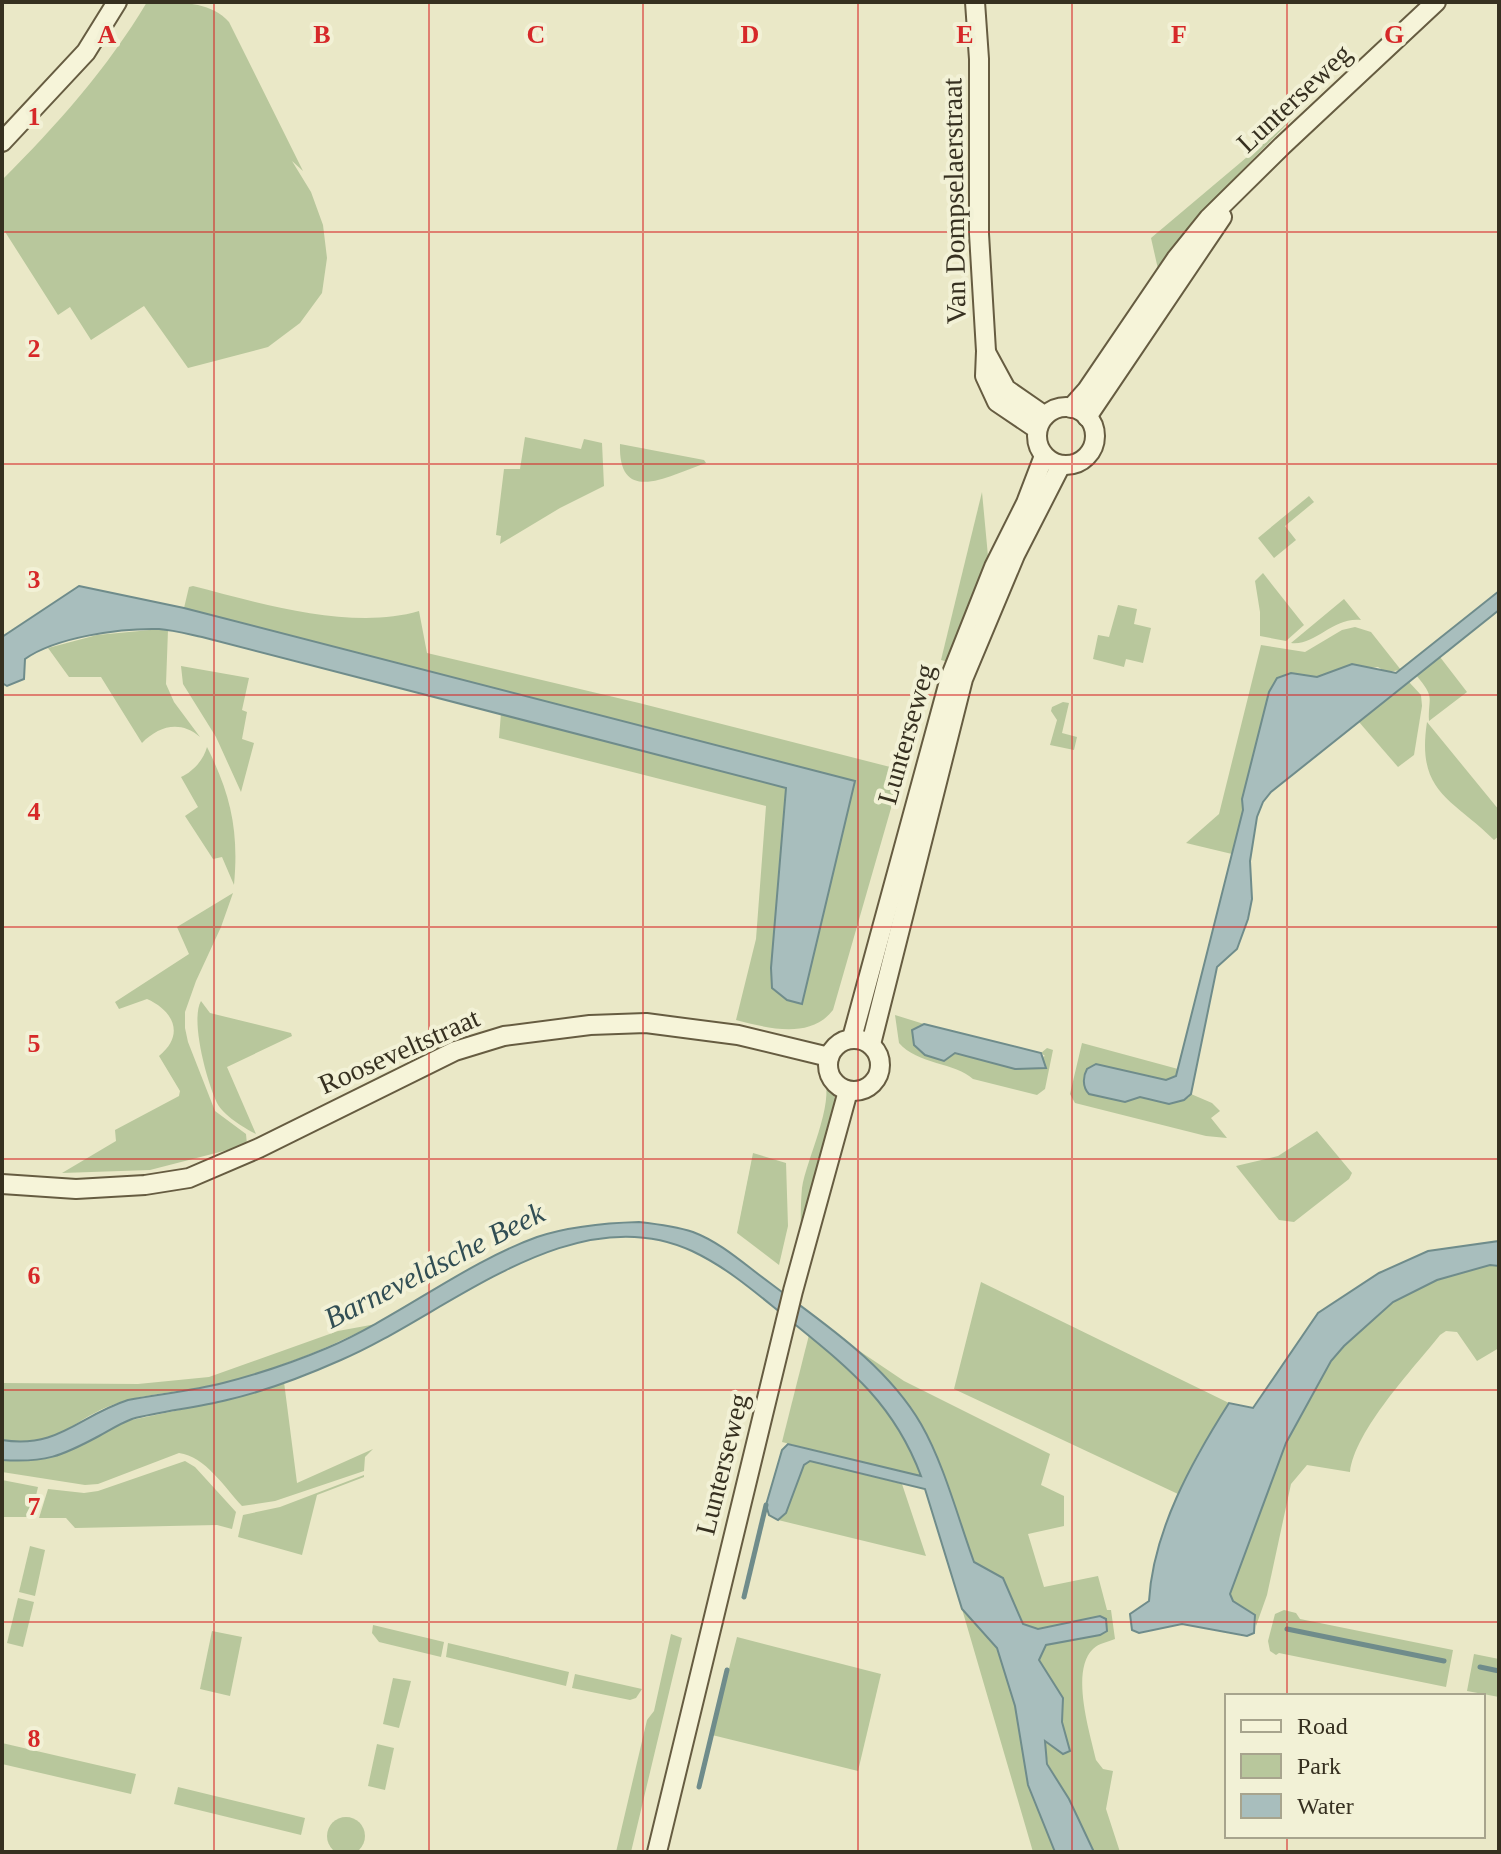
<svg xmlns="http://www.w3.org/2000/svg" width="1501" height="1854" font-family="Georgia,serif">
<rect width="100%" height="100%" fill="#eae8c7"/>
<g fill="#b8c79c">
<path d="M147 2C175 2 210 0 229 22L303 171 292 161 311 192 323 225 327 258 322 293 300 323 268 347 188 368 144 306 91 340 70 307 58 315 2 227V180C57 125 107 69 147 2Z"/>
<polygon points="1292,119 1217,196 1182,236 1158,269 1151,238"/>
<polygon points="525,437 581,449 584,439 602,443 604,486 560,508 500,544 501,536 496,535 504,469 520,469"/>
<path d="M620 444 704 460 706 463C670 475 618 507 620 444Z"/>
<polygon points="982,492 989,567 952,663 941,660"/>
<polygon points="1309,496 1314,502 1285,526 1296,540 1274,558 1258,538"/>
<polygon points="1263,573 1304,625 1286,641 1260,636 1260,612 1255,581"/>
<path d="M193 586C259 603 352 631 419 611L427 653 639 703 902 770 833 1010C810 1040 767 1028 736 1020L756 939 766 806 499 738 501 713 786 788 771 968 772 988 787 1000 802 1004 854 781 184 608 189 587Z"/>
<path d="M1344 599 1361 620C1332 617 1316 646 1291 643Z"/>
<polygon points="1118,605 1137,609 1134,624 1151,628 1143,663 1126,659 1124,667 1093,659 1098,635 1109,637"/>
<polygon points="1355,627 1371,632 1401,670 1386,672 1378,667 1328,673 1317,677 1291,673 1269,692 1242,799 1243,810 1232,854 1186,843 1219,814 1261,645 1305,652 1342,630"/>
<path d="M161 629 168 630 166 684 174 702 200 737C180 720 159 726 142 743L101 677H69L48 648 97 635Z"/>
<path d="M1440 657 1467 692 1429 721C1428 696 1436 699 1416 675Z"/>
<polygon points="181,666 249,678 242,710 247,712 242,739 254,743 241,792 216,737 183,684"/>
<polygon points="1409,682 1421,695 1422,706 1414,755 1398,767 1359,722"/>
<polygon points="1063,702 1069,703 1062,733 1077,737 1074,750 1050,745 1057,720 1051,711 1052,707"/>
<path d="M1427 722 1499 810V836L1494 840C1452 798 1416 793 1427 722Z"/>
<path d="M207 747C231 795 239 831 234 885L222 857 213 859 185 816 198 807 181 777C193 772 204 759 207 747Z"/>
<path d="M233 893 221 927 196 981 185 1012V1028L188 1042 215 1111 246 1134 247 1145 150 1170 62 1173 116 1141 115 1130 179 1096 180 1091 159 1056C185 1035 174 1011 147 999L119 1009 115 1002 189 954 177 927Z"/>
<path d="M201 1001 210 1013 291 1033 292 1036 227 1067 256 1134C244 1128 223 1115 217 1103 207 1082 190 1020 201 1001Z"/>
<path d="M895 1015 924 1024 918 1026 955 1053 1012 1068 1045 1056 1041 1053 1047 1048 1053 1050 1045 1089 1037 1095 973 1079C956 1063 917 1064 899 1043Z"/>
<polygon points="1082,1043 1178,1069 1176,1076 1166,1080 1096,1064 1086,1071 1128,1101 1140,1097 1188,1098 1191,1094 1212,1103 1220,1111 1211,1118 1227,1138 1206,1136 1075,1103 1070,1094"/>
<path d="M824 1077 833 1088 836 1105 801 1252C801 1231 800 1209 802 1188 806 1160 835 1104 824 1077Z"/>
<polygon points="1317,1131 1352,1173 1349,1179 1294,1222 1279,1220 1236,1166 1278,1156"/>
<polygon points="753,1153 786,1163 788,1226 779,1265 737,1233"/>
<path d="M1490 1265 1499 1266V1348L1477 1361 1457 1332 1446 1331 1440 1335C1413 1369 1355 1430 1350 1472L1307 1465 1291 1484 1267 1595 1256 1626 1255 1615 1232 1601 1230 1594 1286 1443 1331 1361 1344 1346 1393 1302 1437 1280Z"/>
<polygon points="981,1282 1229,1403 1198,1453 1178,1494 954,1389"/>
<path d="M376 1324C327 1348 276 1370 222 1383 187 1392 149 1392 115 1404 68 1421 59 1449 2 1440V1383L138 1384 209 1377 338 1331Z"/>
<path d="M809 1335C861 1377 898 1414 921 1477L782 1442Z"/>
<path d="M855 1348 904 1381 1050 1454 1041 1485 1064 1496V1526L1028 1534 1044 1587 1098 1576 1107 1610H1111L1115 1639C1108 1642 1099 1643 1093 1649 1070 1671 1090 1733 1096 1760L1103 1769 1113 1771 1106 1809 1120 1852H1094L1069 1799 1048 1764 1044 1741 1063 1754 1070 1750 1062 1722 1063 1698 1039 1660 1045 1645 1100 1635 1060 1626 1038 1629 1023 1624 1003 1578 974 1562 934 1453Z"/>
<path d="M284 1382 297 1483 373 1449 365 1457 364 1471 275 1501 242 1506C225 1488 205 1456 179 1453L98 1484 85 1485 2 1472V1460L16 1461 70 1451 127 1421 227 1400Z"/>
<polygon points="185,1461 195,1467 236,1512 232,1529 217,1525 75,1528 66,1518 39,1518 48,1489 84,1493 98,1491"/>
<polygon points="810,1461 902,1484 926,1556 778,1520 786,1513 804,1465"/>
<polygon points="364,1475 364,1477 317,1495 302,1555 238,1537 243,1515 280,1507"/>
<polygon points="2,1480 38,1487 31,1517 2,1517"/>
<polygon points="30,1546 45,1550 35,1596 19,1592"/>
<polygon points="18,1598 34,1602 23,1647 7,1643"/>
<polygon points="962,1609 997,1648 1015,1706 1028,1785 1055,1852 1033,1852"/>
<polygon points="1284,1610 1296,1613 1300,1619 1453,1650 1446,1687 1279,1653 1276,1655 1270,1651 1268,1641 1275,1614"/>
<polygon points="373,1625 444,1642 441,1657 379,1642 372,1633"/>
<polygon points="212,1631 242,1637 230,1696 200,1689"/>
<polygon points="671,1634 682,1638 631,1852 616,1852 647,1720 654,1711"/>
<polygon points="737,1637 881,1674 858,1771 712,1735"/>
<polygon points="448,1643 569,1672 566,1686 446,1657"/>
<polygon points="1474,1654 1499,1659 1499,1697 1467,1691"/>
<polygon points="575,1674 642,1689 636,1698 630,1700 572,1688"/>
<polygon points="393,1678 411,1681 399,1728 383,1724"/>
<polygon points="2,1743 136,1774 131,1794 2,1764"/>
<polygon points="377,1744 394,1748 385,1790 368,1786"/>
<polygon points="178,1787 305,1818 301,1835 174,1804"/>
<circle cx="346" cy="1836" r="19"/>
</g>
<g fill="#a8bebd" stroke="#6f8c8b" stroke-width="2">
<path d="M79 586 184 608 855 781 802 1004 787 1000 772 988 771 968 786 788 202 637C188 634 173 630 159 629 121 628 56 637 25 659L24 679 7 686 2 683V637Z"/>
<path d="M1499 591V610L1271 792 1263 802 1257 817 1250 861 1252 899 1248 919 1237 949 1217 967 1191 1094 1184 1100 1169 1104 1140 1097 1125 1102 1089 1094C1082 1087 1083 1076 1087 1069L1096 1064 1166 1080 1176 1076 1243 810 1242 799 1269 692 1277 678 1291 673 1317 677 1352 664 1396 673Z"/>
<polygon points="924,1024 1041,1053 1046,1068 1015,1069 955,1053 944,1061 925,1055 914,1045 912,1030"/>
<path d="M639 1222C657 1224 675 1226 693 1232 722 1243 745 1265 770 1283 824 1324 886 1364 921 1424 944 1464 958 1518 974 1562L1003 1578 1023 1624 1038 1629 1100 1616 1106 1619 1107 1631 1100 1635 1046 1645 1039 1660 1063 1698 1062 1722 1070 1751 1063 1754 1045 1741 1047 1764 1069 1799 1094 1852H1055L1028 1785 1015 1706 997 1648 962 1609 925 1489 810 1461 804 1465 786 1513 778 1520 769 1515 766 1505 782 1450 788 1444 921 1476C893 1401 846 1366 786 1317 756 1293 728 1268 692 1251 572 1195 445 1316 341 1360 305 1376 266 1391 227 1400 195 1408 163 1411 132 1419 121 1423 110 1430 99 1436 62 1456 45 1463 2 1460V1440C59 1449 78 1416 128 1400 159 1394 192 1391 223 1383 258 1374 294 1362 327 1348 399 1317 465 1263 537 1237 570 1226 604 1223 639 1222Z"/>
<path d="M1499 1241V1266L1490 1265 1437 1280 1393 1302 1344 1346 1331 1361 1286 1443 1230 1594 1233 1601 1255 1615 1254 1633 1247 1636 1182 1624 1139 1633 1132 1630 1130 1614 1149 1601C1153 1531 1192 1461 1229 1403L1253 1408 1318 1313 1379 1273 1428 1251Z"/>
</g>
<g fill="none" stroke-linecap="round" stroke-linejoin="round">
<g stroke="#6f8c8b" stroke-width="5">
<polyline points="744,1597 766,1505"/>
<polyline points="1287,1629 1444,1661"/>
<polyline points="1480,1667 1499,1671"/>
<polyline points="699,1787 727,1670"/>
</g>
<defs>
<g id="secondary">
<polyline points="975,2 979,59 979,234 986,351 985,376 997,402 1037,429"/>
<polyline points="2,142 86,52 117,2"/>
<polyline points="987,354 1006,389 1045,416"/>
<circle cx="1066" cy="436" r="29"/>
<polyline points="1071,408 1087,390 1176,259 1209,218 1282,146 1436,2"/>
<polyline points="1087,417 1222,217"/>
<polyline points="852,1038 950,678 994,567 1026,503 1044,456"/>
<circle cx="854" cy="1065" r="26"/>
<polyline points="871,1044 963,679 1015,555 1061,465"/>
<polyline points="2,1184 76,1189 145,1185 189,1178 259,1148 455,1051 504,1036 590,1025 646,1023 738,1035 829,1057"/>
<polyline points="657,1852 793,1291 848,1091"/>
</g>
</defs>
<use href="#secondary" stroke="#665c41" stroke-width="22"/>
<use href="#secondary" stroke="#f6f4d9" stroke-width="18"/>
</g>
<path fill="none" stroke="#d62828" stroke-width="2" stroke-opacity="0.55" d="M214 2V1852M429 2V1852M643 2V1852M858 2V1852M1072 2V1852M1287 2V1696M2 232H1499M2 464H1499M2 695H1499M2 927H1499M2 1159H1499M2 1390H1499M2 1622H1499M1287 1836V1852"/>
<g text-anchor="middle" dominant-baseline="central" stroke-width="8" stroke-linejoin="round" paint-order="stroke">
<g font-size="28" fill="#363020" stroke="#f2f1d6">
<text transform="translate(1294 98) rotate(-43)">Lunterseweg</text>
<text transform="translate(954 201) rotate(-91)">Van Dompselaerstraat</text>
<text transform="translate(906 734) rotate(-74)">Lunterseweg</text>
<text transform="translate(399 1051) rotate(-24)">Rooseveltstraat</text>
<text transform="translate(722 1464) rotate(-76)">Lunterseweg</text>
</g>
<g font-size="30" font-style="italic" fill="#314e54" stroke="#f2f1d6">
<text transform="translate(434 1265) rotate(-27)">Barneveldsche Beek</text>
</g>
</g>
<g font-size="26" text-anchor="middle" font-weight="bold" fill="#d62828" stroke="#f2f1d6" stroke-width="8" stroke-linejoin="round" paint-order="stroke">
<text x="107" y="43">A</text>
<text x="322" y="43">B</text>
<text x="536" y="43">C</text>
<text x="750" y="43">D</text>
<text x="965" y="43">E</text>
<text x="1179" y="43">F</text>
<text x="1394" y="43">G</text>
<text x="34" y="125">1</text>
<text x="34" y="357">2</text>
<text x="34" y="588">3</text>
<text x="34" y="820">4</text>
<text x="34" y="1052">5</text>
<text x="34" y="1284">6</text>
<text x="34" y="1515">7</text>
<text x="34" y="1747">8</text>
</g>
<rect width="1501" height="1854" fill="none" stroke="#363020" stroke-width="8"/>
<rect x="1225" y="1694" width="260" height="144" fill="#f2f1d6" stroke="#a7a48d" stroke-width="2"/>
<rect x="1241" y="1720" width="40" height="12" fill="#f6f4d9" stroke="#a7a48d" stroke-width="2"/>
<text x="1297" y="1734" font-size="24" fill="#363020">Road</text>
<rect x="1241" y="1754" width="40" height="24" fill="#b8c79c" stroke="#a7a48d" stroke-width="2"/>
<text x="1297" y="1774" font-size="24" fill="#363020">Park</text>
<rect x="1241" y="1794" width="40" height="24" fill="#a8bebd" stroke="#a7a48d" stroke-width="2"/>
<text x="1297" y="1814" font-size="24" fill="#363020">Water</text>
</svg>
